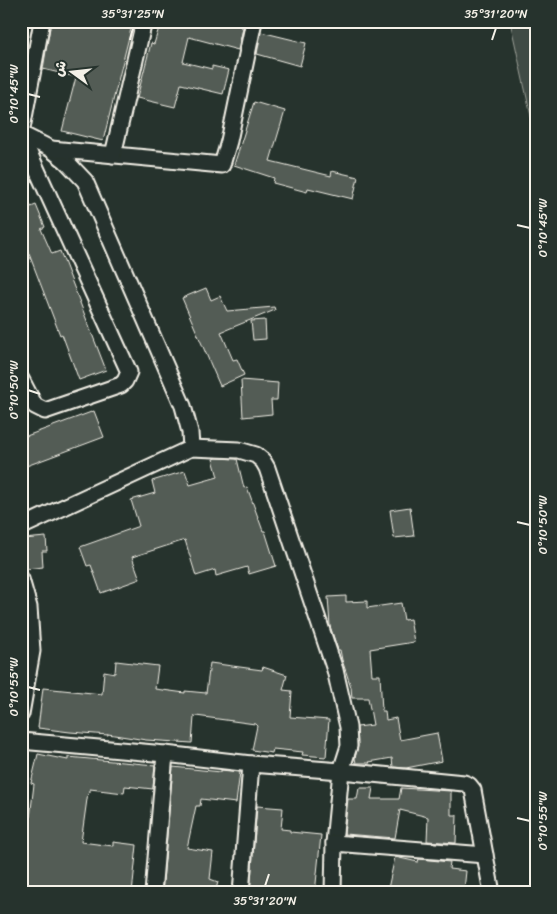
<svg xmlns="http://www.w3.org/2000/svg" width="557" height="914" font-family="Sriracha,'Playpen Sans Arabic',sans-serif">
<rect width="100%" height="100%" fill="#26332d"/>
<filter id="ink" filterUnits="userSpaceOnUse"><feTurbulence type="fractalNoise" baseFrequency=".02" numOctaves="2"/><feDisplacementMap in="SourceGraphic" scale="10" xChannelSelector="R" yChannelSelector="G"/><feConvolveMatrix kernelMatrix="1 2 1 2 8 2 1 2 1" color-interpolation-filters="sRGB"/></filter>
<g filter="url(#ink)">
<polygon fill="#414b45" stroke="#9a9e96" points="510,21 536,21 536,139"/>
<g fill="#525c55" stroke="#f4f1e8">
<polygon points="51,21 133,21 103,141 62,131 76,77 43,69"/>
<polygon points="161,21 242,21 241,27 243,28 238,50 189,37 183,62 212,69 212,66 229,70 223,94 181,84 175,107 137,98 151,43 154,44"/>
<polygon points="261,32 306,43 300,66 257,54"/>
<polygon points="254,102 285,111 270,161 331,176 332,171 358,177 353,199 308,188 307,192 273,183 274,178 234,165"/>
<polygon points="21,188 31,207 36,205 45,227 41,229 52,254 60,251 106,370 79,380 62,334 60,335 26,246 21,248"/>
<polygon points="206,288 211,300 220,296 227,311 274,307 275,310 221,332 233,360 237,359 244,375 220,386 182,298"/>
<polygon points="265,320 266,339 253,340 251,321"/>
<polygon points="241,380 278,383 277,400 271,400 272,414 243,417"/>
<polygon points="94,411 104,437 21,468 21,438"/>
<polygon points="217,458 237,459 244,488 247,487 263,531 265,531 276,566 249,574 247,567 216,576 215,570 196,576 185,540 132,557 140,579 101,593 91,565 87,566 80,547 139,526 131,500 155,493 152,481 185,471 190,485 218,477 213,459"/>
<polygon points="410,507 414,536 394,538 390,510"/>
<polygon points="46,537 47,551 42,551 43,567 26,569 23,539"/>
<polygon points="346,596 346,602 367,601 367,608 401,603 404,620 410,619 414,642 370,649 372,675 380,675 382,711 385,711 386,720 396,718 400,740 437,733 442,761 406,768 393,767 392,758 369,762 370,763 356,763 355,758 358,746 357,727 373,725 368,698 352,698 351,687 342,660 340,650 338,650 330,626 328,597"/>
<polygon points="116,661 158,666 155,689 185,693 185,691 206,693 210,663 262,670 263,667 287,675 283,690 292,691 290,717 329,720 326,757 302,755 303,752 273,749 272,753 252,750 257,726 255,724 196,716 194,717 192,743 146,740 108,734 108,735 70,732 38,728 43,688 102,694 104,671 115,673"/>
<polygon points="38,754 68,760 68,757 155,765 153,789 125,786 124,793 90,789 90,792 88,792 81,842 113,846 113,842 137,845 132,893 61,893 21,889 21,834 28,835 34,784 31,783"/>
<polygon points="173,767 221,772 221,770 240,772 236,803 201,799 200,806 196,806 187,848 213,852 210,879 218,882 215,893 208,893 191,887 190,893 162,893"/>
<polygon points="359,788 373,788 371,799 399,799 401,788 451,791 451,815 457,815 456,843 427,841 428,817 400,810 395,838 344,834 348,799 357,799"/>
<polygon points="257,806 283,808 281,829 290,830 290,832 321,835 315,893 250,893"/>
<polygon points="395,857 418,862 419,859 450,862 449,869 466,871 464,890 435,886 434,893 387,893"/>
</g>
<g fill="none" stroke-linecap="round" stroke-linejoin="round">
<defs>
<g id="minor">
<polyline points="21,134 51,149 66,161 85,181 183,406 190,432 191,448"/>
<polyline points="21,134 42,21"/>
<polyline points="21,135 129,372 125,381 121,385 45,411 35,406 21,379"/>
<polyline points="51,149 222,165 229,141 254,21"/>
<polyline points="113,155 144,21"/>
<polyline points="21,527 191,448 239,450 256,455 263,461 267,468 335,670 348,727 349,746 341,771 334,843 333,893"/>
<polyline points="21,579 29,607 32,651 21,714"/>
<polyline points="21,741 165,754 251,764 341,771 464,783 469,785 473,790 492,893"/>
<polyline points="334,843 485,855"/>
<polyline points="153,893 165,754"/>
<polyline points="241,893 251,764"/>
</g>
</defs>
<use href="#minor" stroke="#f4f1e8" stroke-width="19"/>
<use href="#minor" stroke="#26332d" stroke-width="15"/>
</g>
</g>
<path fill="none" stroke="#f4f1e8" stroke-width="2" d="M130 40 133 28M492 40 496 28M28 94 40 97M517 225 530 228M28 390 40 394M517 522 530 525M28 687 40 690M517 818 530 821M265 886 269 874"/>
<rect width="557" height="914" fill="none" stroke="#26332d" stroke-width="55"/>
<g transform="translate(72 72) rotate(285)" stroke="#26332d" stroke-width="4" paint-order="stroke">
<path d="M0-4L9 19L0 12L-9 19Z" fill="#f4f1e8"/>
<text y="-8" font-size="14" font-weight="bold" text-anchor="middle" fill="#f4f1e8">ش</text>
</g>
<rect x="28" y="28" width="502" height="858" fill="none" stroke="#f4f1e8" stroke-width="2"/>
<g font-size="12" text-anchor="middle" fill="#f4f1e8">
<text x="133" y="18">35°31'25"N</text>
<text x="496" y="18">35°31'20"N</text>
<text transform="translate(14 94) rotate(-90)" y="4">0°10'45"W</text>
<text transform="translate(543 228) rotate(-90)" y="4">0°10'45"W</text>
<text transform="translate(14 390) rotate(-90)" y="4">0°10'50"W</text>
<text transform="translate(543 525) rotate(-90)" y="4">0°10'50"W</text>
<text transform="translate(14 687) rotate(-90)" y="4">0°10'55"W</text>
<text transform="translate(543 821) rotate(-90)" y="4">0°10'55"W</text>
<text x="265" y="905">35°31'20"N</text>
</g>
</svg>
